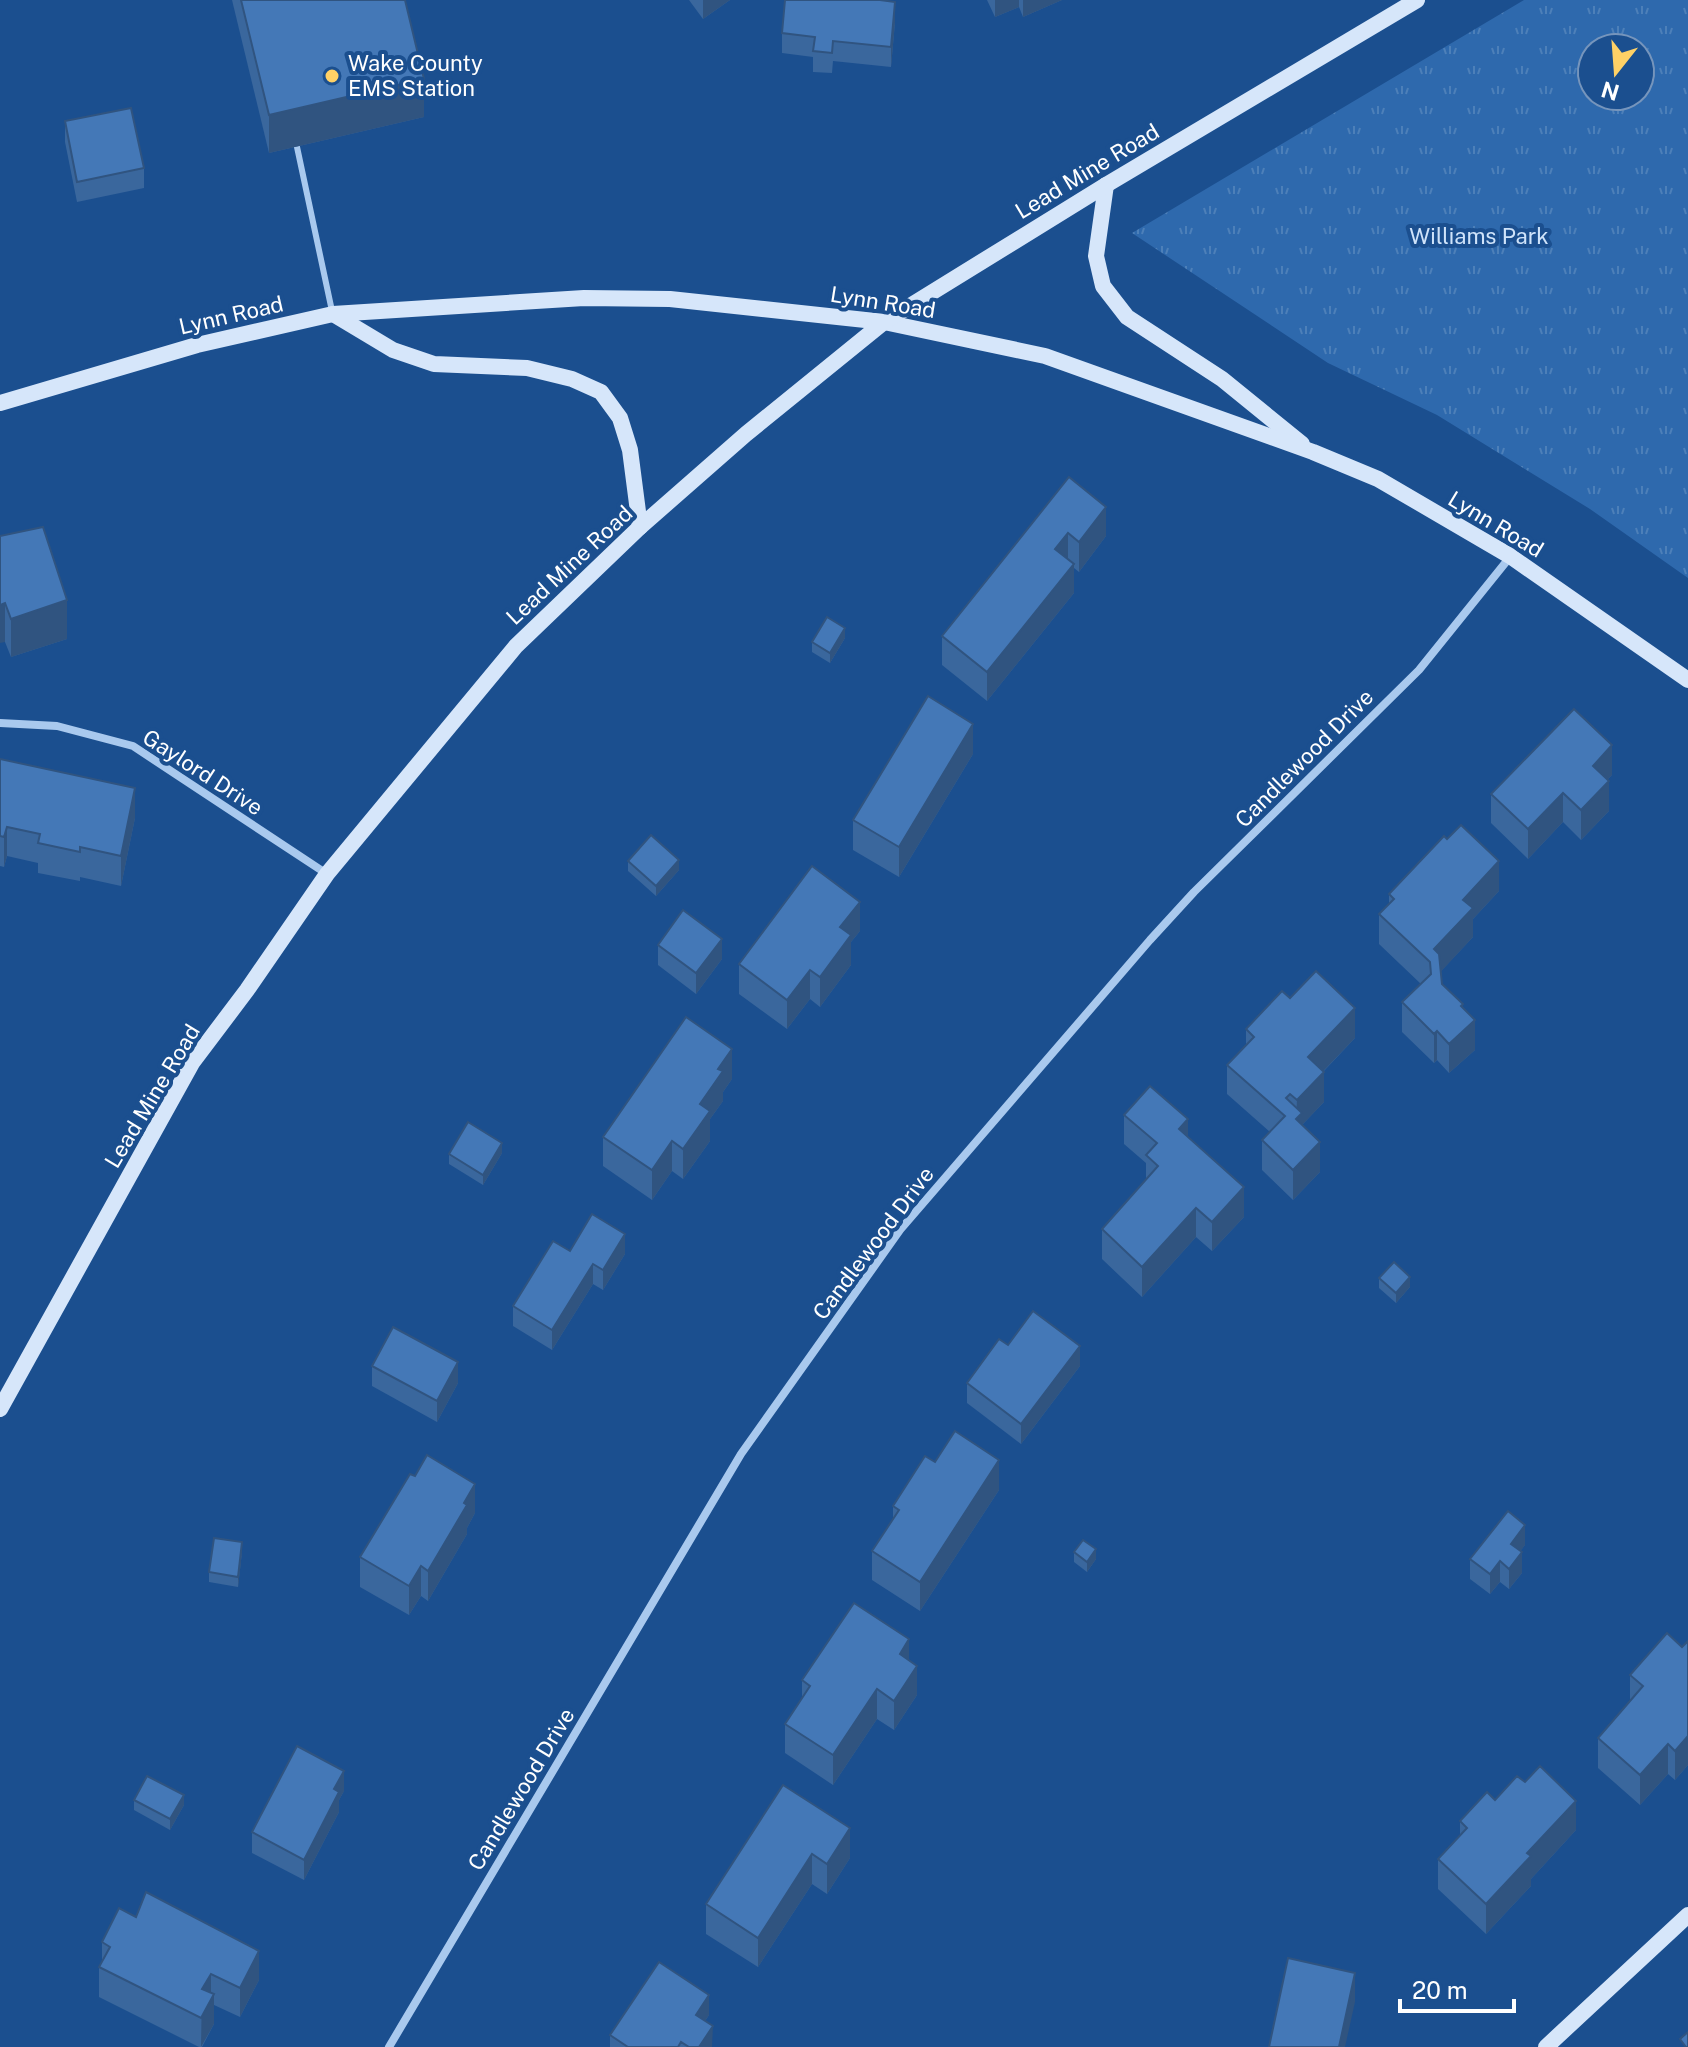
<svg xmlns="http://www.w3.org/2000/svg" width="1688" height="2047" font-family="'Public Sans',sans-serif">
<defs>
<pattern id="park-tufts" width="24" height="20" patternUnits="userSpaceOnUse" patternTransform="scale(2)"><rect width="24" height="20" fill="#2e69ad"/><path d="M3 7l-1-3M5 7V3M7 7l1-3M15 17l-1-3M17 17v-4M19 17l1-3" fill="none" stroke="#4d80b9"/></pattern>
</defs>
<rect width="100%" height="100%" fill="#1b4f8f"/>
<path fill="url(#park-tufts)" fill-rule="evenodd" d="M1524 0H1688V578L1590 509 1437 415 1328 363 1132 233ZM1640 48V96H1592V48Z"/>
<g fill="none" stroke-linecap="round" stroke-linejoin="round">
<polyline stroke="#a9c9ee" stroke-width="6" points="297,147 332,311"/>
<g stroke="#a9c9ee" stroke-width="8">
<polyline points="0,723 57,726 133,746 327,874"/>
<polyline points="389,2047 741,1454 900,1230 1150,940 1194,892 1419,670 1510,557"/>
</g>
<g stroke="#d6e6fa" stroke-width="16">
<polyline points="1106,185 1096,256 1103,286 1127,317 1222,379 1302,444"/>
<polyline points="333,314 393,350 434,364 527,368 572,379 601,392 620,418 630,450 640,527"/>
<polyline points="0,403 197,345 333,314 584,298 670,299 884,322 1045,356 1313,452 1378,479 1510,556 1688,680"/>
<polyline points="0,1409 192,1063 247,990 327,874 516,646 640,527 746,434 884,322 1106,185 1417,0"/>
<polyline points="1546,2047 1688,1915"/>
</g>
</g>
<g fill="#3a679d">
<polygon points="232,0 405,0 424,117 269,153"/>
<polygon points="689,0 730,0 703,19"/>
<polygon points="987,0 1062,0 1023,17 1019,7 995,17"/>
<polygon points="895,22 891,67 833,61 832,73 813,72 813,57 782,53 782,33"/>
<polygon points="65,121 144,168 144,188 77,202 65,142"/>
<polygon points="1069,477 1106,536 1079,572 1074,568 1074,593 987,701 942,665 942,636"/>
<polygon points="0,536 67,639 11,657 5,642"/>
<polygon points="845,638 830,663 812,652 812,642"/>
<polygon points="973,754 899,877 853,850 853,820"/>
<polygon points="0,759 135,818 121,886 80,877 80,881 38,873 38,863 7,856 4,867 0,866"/>
<polygon points="1612,775 1607,780 1609,811 1581,840 1563,822 1528,859 1491,823 1491,794"/>
<polygon points="628,861 679,870 656,896 628,871"/>
<polygon points="1499,891 1473,919 1473,937 1441,971 1442,984 1463,1008 1475,1050 1449,1073 1437,1060 1434,1063 1402,1032 1402,1002 1421,984 1379,944 1379,914 1389,904 1389,894"/>
<polygon points="860,931 851,942 851,965 820,1007 810,999 787,1029 739,994 739,964"/>
<polygon points="658,945 722,959 696,994 658,965"/>
<polygon points="1290,998 1355,1038 1323,1072 1324,1102 1302,1125 1320,1172 1293,1200 1262,1170 1262,1140 1270,1132 1227,1094 1227,1065 1246,1045 1246,1029"/>
<polygon points="732,1079 723,1092 723,1101 710,1119 710,1141 683,1179 672,1171 652,1200 603,1166 603,1137"/>
<polygon points="1124,1115 1188,1137 1244,1217 1212,1251 1196,1237 1142,1297 1102,1259 1102,1229 1146,1180 1146,1163 1124,1144"/>
<polygon points="502,1153 483,1185 449,1164 449,1154"/>
<polygon points="570,1251 625,1254 603,1290 593,1284 552,1350 513,1326 513,1306"/>
<polygon points="1379,1278 1410,1287 1396,1303 1379,1288"/>
<polygon points="1008,1345 1080,1366 1021,1444 967,1403 967,1383"/>
<polygon points="372,1366 458,1383 437,1422 372,1386"/>
<polygon points="935,1462 999,1490 920,1611 872,1580 872,1551 893,1519 893,1506"/>
<polygon points="475,1513 467,1528 467,1534 428,1601 421,1596 409,1615 360,1587 360,1557"/>
<polygon points="1525,1545 1520,1551 1522,1573 1509,1589 1500,1582 1490,1594 1470,1579 1470,1559"/>
<polygon points="242,1552 238,1587 209,1582 209,1572"/>
<polygon points="1074,1552 1096,1559 1087,1572 1074,1562"/>
<polygon points="1688,1641 1688,1765 1675,1780 1668,1774 1640,1805 1598,1768 1598,1738 1630,1701 1630,1675 1682,1647"/>
<polygon points="909,1660 917,1695 894,1730 877,1719 833,1785 785,1753 785,1724 802,1698 802,1680"/>
<polygon points="783,1785 850,1858 827,1894 812,1884 758,1967 706,1934 706,1904"/>
<polygon points="344,1791 339,1800 339,1812 304,1880 252,1853 252,1832"/>
<polygon points="134,1800 184,1805 170,1830 134,1810"/>
<polygon points="1495,1800 1576,1830 1531,1879 1531,1886 1486,1934 1438,1889 1438,1859 1460,1836 1460,1821"/>
<polygon points="102,1942 259,1980 240,2017 214,2005 214,2024 202,2047 199,2047 99,1997 99,1967 102,1962"/>
<polygon points="709,2015 705,2021 712,2047 610,2047 610,2035"/>
</g>
<g fill="#305480">
<polygon points="703,0 730,0 703,19"/>
<polygon points="995,0 1019,0 1019,7 995,17"/>
<polygon points="1023,0 1062,0 1023,17"/>
<polygon points="895,2 895,22 891,67 891,47"/>
<polygon points="424,79 424,117 269,153 269,115"/>
<polygon points="1106,507 1106,536 1079,572 1079,542"/>
<polygon points="1068,533 1068,562 1055,549"/>
<polygon points="1074,564 1074,593 987,701 987,672"/>
<polygon points="67,600 67,639 11,657 11,619"/>
<polygon points="5,603 5,642 0,643 0,605"/>
<polygon points="845,628 845,638 830,663 830,653"/>
<polygon points="973,724 973,754 899,877 899,847"/>
<polygon points="1612,745 1612,775 1593,795 1593,766"/>
<polygon points="1609,781 1609,811 1581,840 1581,810"/>
<polygon points="135,788 135,818 121,886 121,856"/>
<polygon points="1563,793 1563,822 1528,859 1528,829"/>
<polygon points="7,827 7,856 4,867 4,837"/>
<polygon points="679,860 679,870 656,896 656,886"/>
<polygon points="1499,861 1499,891 1473,919 1473,937 1434,979 1434,949 1463,900"/>
<polygon points="860,902 860,931 851,942 851,965 820,1007 820,977 840,927"/>
<polygon points="722,939 722,959 696,994 696,973"/>
<polygon points="810,970 810,999 787,1029 787,1000"/>
<polygon points="1463,1004 1463,1031 1475,1020 1475,1050 1449,1073 1449,1044 1461,1006"/>
<polygon points="1355,1008 1355,1038 1308,1087 1308,1057"/>
<polygon points="1437,1031 1437,1060 1434,1063 1434,1034"/>
<polygon points="732,1049 732,1079 723,1092 723,1101 710,1119 710,1141 683,1179 683,1149 700,1104 718,1069"/>
<polygon points="1324,1072 1324,1102 1302,1125 1296,1119 1297,1100"/>
<polygon points="1188,1119 1188,1149 1179,1129"/>
<polygon points="672,1141 672,1171 652,1200 652,1170"/>
<polygon points="1320,1142 1320,1172 1293,1200 1293,1170"/>
<polygon points="502,1143 502,1153 483,1185 483,1175"/>
<polygon points="1244,1187 1244,1217 1212,1251 1212,1222"/>
<polygon points="1196,1208 1196,1237 1142,1297 1142,1267"/>
<polygon points="625,1234 625,1254 603,1290 603,1270"/>
<polygon points="593,1264 593,1284 552,1350 552,1330"/>
<polygon points="1410,1277 1410,1287 1396,1303 1396,1293"/>
<polygon points="1080,1346 1080,1366 1021,1444 1021,1424"/>
<polygon points="458,1362 458,1383 437,1422 437,1401"/>
<polygon points="999,1460 999,1490 920,1611 920,1582"/>
<polygon points="475,1484 475,1513 467,1528 467,1534 428,1601 428,1571"/>
<polygon points="1525,1525 1525,1545 1511,1564 1511,1544"/>
<polygon points="242,1542 242,1552 238,1587 238,1577"/>
<polygon points="1096,1549 1096,1559 1087,1572 1087,1562"/>
<polygon points="1522,1552 1522,1573 1509,1589 1509,1569"/>
<polygon points="1500,1561 1500,1582 1490,1594 1490,1574"/>
<polygon points="421,1566 421,1596 409,1615 409,1586"/>
<polygon points="909,1639 909,1669 900,1654"/>
<polygon points="917,1666 917,1695 894,1730 894,1701"/>
<polygon points="877,1689 877,1719 833,1785 833,1755"/>
<polygon points="1688,1736 1688,1765 1675,1780 1675,1751"/>
<polygon points="1668,1744 1668,1774 1640,1805 1640,1775"/>
<polygon points="344,1771 344,1791 339,1800 339,1812 304,1880 304,1860 334,1789"/>
<polygon points="184,1795 184,1805 170,1830 170,1819"/>
<polygon points="1576,1801 1576,1830 1531,1879 1531,1886 1486,1934 1486,1904 1527,1853"/>
<polygon points="850,1828 850,1858 827,1894 827,1864"/>
<polygon points="812,1854 812,1884 758,1967 758,1938"/>
<polygon points="259,1951 259,1980 240,2017 240,1988"/>
<polygon points="1355,1973 1355,2002 1345,2047 1339,2047"/>
<polygon points="211,1974 211,2000 214,1994 214,2024 201,2047 202,1989"/>
<polygon points="709,1995 709,2015 696,2035 696,2015"/>
<polygon points="713,2026 712,2047 699,2047"/>
</g>
<g fill="#4478b7" stroke="#305480" stroke-width="2">
<polygon points="241,0 405,0 424,79 269,115"/>
<polygon points="785,0 880,0 895,2 891,47 833,41 832,53 813,51 815,37 782,33"/>
<polygon points="131,108 144,168 77,182 65,121"/>
<polygon points="1069,477 1106,507 1079,542 1068,533 1055,549 1074,564 987,672 942,636"/>
<polygon points="43,527 67,600 11,619 5,603 0,605 0,536"/>
<polygon points="827,617 845,628 830,653 812,642"/>
<polygon points="928,696 973,724 899,847 853,820"/>
<polygon points="1574,709 1612,745 1593,766 1609,781 1581,810 1563,793 1528,829 1491,794"/>
<polygon points="0,759 135,788 121,856 80,847 80,852 38,843 40,834 7,827 4,837 0,836"/>
<polygon points="1461,825 1499,861 1463,900 1473,908 1434,949 1439,954 1442,984 1463,1004 1461,1006 1475,1020 1449,1044 1437,1031 1434,1034 1402,1002 1431,974 1430,962 1379,914 1394,899 1389,894 1444,836 1447,839"/>
<polygon points="651,835 679,860 656,886 628,861"/>
<polygon points="812,866 860,902 840,927 851,935 820,977 810,970 787,1000 739,964"/>
<polygon points="683,910 722,939 696,973 658,945"/>
<polygon points="1316,971 1355,1008 1308,1057 1324,1072 1297,1100 1290,1094 1286,1098 1302,1113 1296,1119 1320,1142 1293,1170 1262,1140 1285,1116 1227,1065 1254,1037 1246,1029 1282,991 1290,998"/>
<polygon points="686,1017 732,1049 718,1069 723,1071 700,1104 710,1111 683,1149 672,1141 652,1170 603,1137"/>
<polygon points="1150,1086 1188,1119 1179,1129 1244,1187 1212,1222 1196,1208 1142,1267 1102,1229 1158,1166 1146,1155 1157,1143 1124,1115"/>
<polygon points="468,1122 502,1143 483,1175 449,1154"/>
<polygon points="592,1214 625,1234 603,1270 593,1264 552,1330 513,1306 553,1241 570,1251"/>
<polygon points="1394,1262 1410,1277 1396,1293 1379,1278"/>
<polygon points="1033,1311 1080,1346 1021,1424 967,1383 999,1339 1008,1345"/>
<polygon points="393,1327 458,1362 437,1401 372,1366"/>
<polygon points="955,1431 999,1460 920,1582 872,1551 899,1510 893,1506 925,1456 935,1462"/>
<polygon points="427,1455 475,1484 464,1503 467,1505 428,1571 421,1566 409,1586 360,1557 410,1474 415,1476"/>
<polygon points="1508,1511 1525,1525 1511,1544 1522,1552 1509,1569 1500,1561 1490,1574 1470,1559"/>
<polygon points="214,1538 242,1542 238,1577 209,1572"/>
<polygon points="1083,1540 1096,1549 1087,1562 1074,1552"/>
<polygon points="854,1603 909,1639 900,1654 917,1666 894,1701 877,1689 833,1755 785,1724 810,1686 802,1680"/>
<polygon points="1667,1633 1682,1647 1688,1641 1688,1736 1675,1751 1668,1744 1640,1775 1598,1738 1643,1686 1630,1675"/>
<polygon points="297,1746 344,1771 334,1789 339,1792 304,1860 252,1832"/>
<polygon points="1540,1766 1576,1801 1527,1853 1531,1856 1486,1904 1438,1859 1467,1828 1460,1821 1487,1792 1495,1800 1517,1776 1525,1782"/>
<polygon points="147,1776 184,1795 170,1819 134,1800"/>
<polygon points="783,1785 850,1828 827,1864 812,1854 758,1938 706,1904"/>
<polygon points="146,1892 259,1951 240,1988 211,1974 202,1989 214,1994 201,2018 99,1967 110,1947 102,1942 119,1908 136,1917"/>
<polygon points="1288,1958 1355,1973 1339,2047 1269,2047"/>
<polygon points="659,1962 709,1995 696,2015 713,2026 699,2047 689,2047 681,2042 678,2047 628,2047 610,2035"/>
<polygon points="1688,2032 1688,2047 1686,2047 1680,2039"/>
</g>
<circle fill="#ffd166" stroke="#1b4f8f" stroke-width="3" cx="332" cy="76" r="8"/>
<g text-anchor="middle" dominant-baseline="central" stroke-width="8" stroke-linejoin="round" paint-order="stroke">
<g font-size="22" fill="#fff" stroke="#1b4f8f" text-anchor="start">
<text x="348" y="63">Wake County<tspan x="348" dy="25">EMS Station</tspan></text>
</g>
<g font-size="22" fill="#fff" stroke="#1b4f8f">
<text transform="translate(1087 171) rotate(-31)">Lead Mine Road</text>
<text transform="translate(883 302) rotate(9)">Lynn Road</text>
<text transform="translate(231 315) rotate(-13)">Lynn Road</text>
<text transform="translate(1496 524) rotate(31)">Lynn Road</text>
<text transform="translate(569 565) rotate(-43)">Lead Mine Road</text>
<text transform="translate(1304 758) rotate(-45)">Candlewood Drive</text>
<text transform="translate(203 772) rotate(33)">Gaylord Drive</text>
<text transform="translate(152 1096) rotate(-59)">Lead Mine Road</text>
<text transform="translate(873 1243) rotate(-53)">Candlewood Drive</text>
<text transform="translate(521 1789) rotate(-59)">Candlewood Drive</text>
</g>
<g font-size="22" fill="#cfe3fa" stroke="#1b4f8f">
<text x="1479" y="236">Williams Park</text>
</g>
</g>
<g transform="translate(1616 72) rotate(197)"><circle r="38" fill="#1b4f8f" stroke="#7695bc" stroke-width="2"/>
<path d="M0-6L14 30L0 20L-14 30Z" fill="#ffd166"/>
<text y="-12" font-size="22" font-weight="bold" text-anchor="middle" fill="#ffffff">N</text>
</g>
<path d="M1400 1999v12h114v-12" fill="none" stroke="#ffffff" stroke-width="4"/>
<text x="1412" y="1999" font-size="24" fill="#ffffff" stroke="#1b4f8f" stroke-width="6" paint-order="stroke">20 m</text>
</svg>
